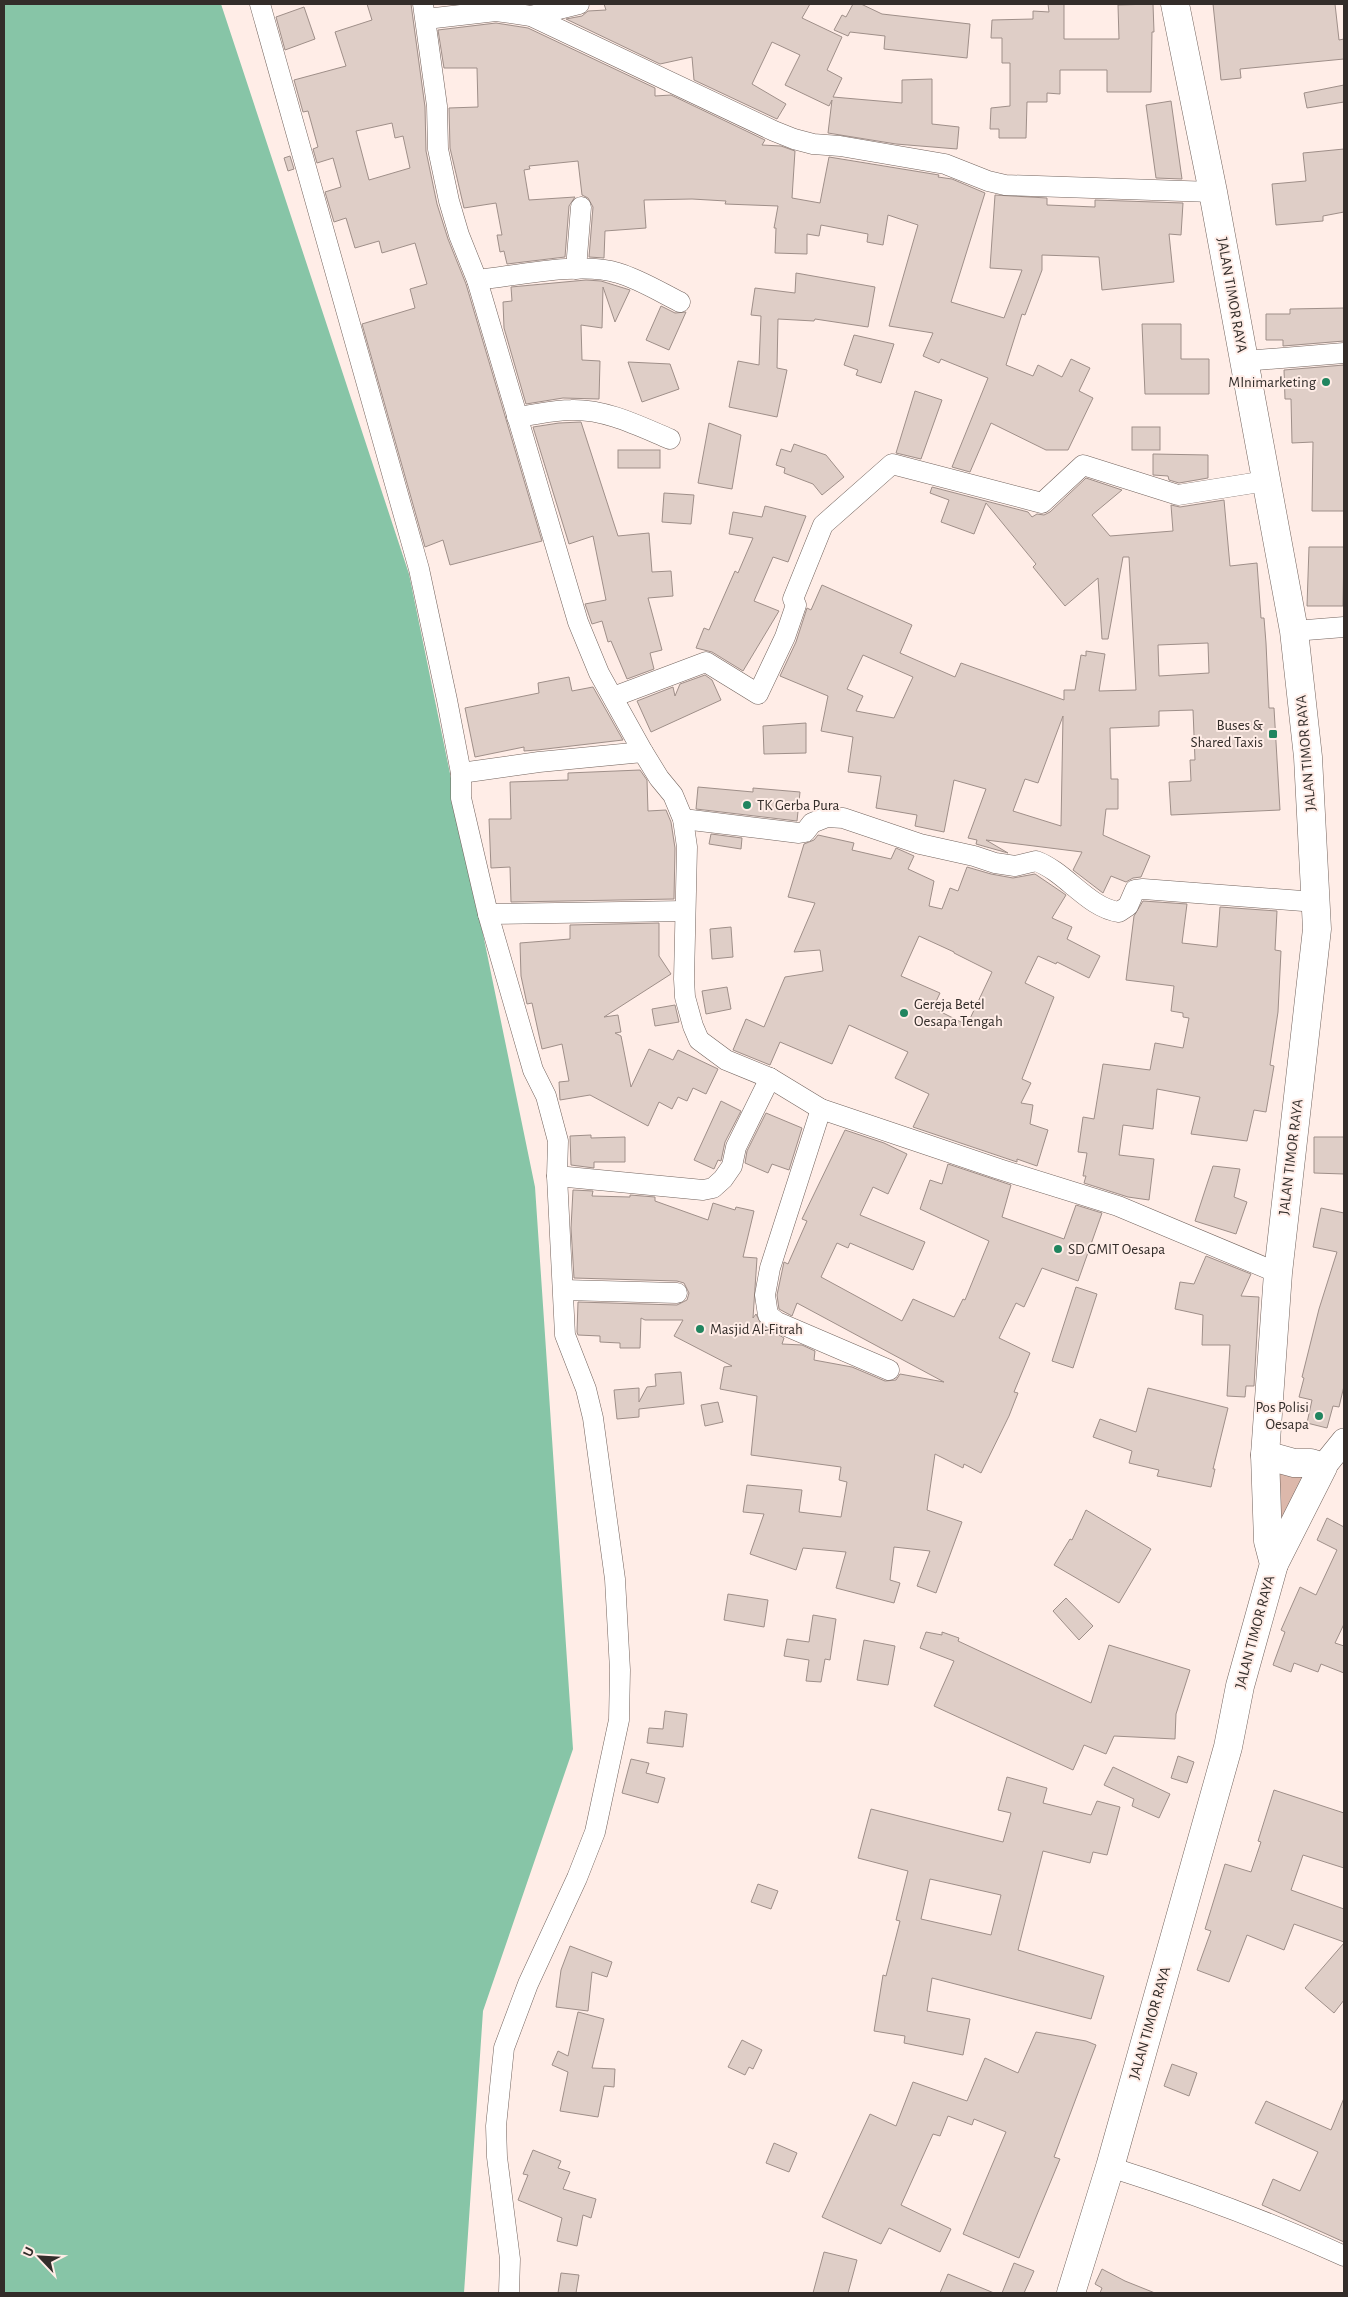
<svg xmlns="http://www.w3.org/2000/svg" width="1348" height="2297" font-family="'Alegreya Sans',sans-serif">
<rect width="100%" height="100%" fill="#ffede7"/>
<polygon fill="#dcb8ab" points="1281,1448 1317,1461 1270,1558"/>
<polygon fill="#87c5a7" points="4,4 221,4 409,574 535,1187 573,1749 483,2011 464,2293 4,2293"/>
<g fill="#dfcec7" stroke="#9f8f89" fill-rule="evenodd">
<path d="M367 4H411L425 107 426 151 437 204 448 239 466 284 542 541 450 565 443 540 425 547 362 324 415 308 410 289 427 284 415 243 382 253 379 241 355 248 346 218 334 222 325 192 341 187 333 158 317 163 313 149 318 147 308 111 303 112 294 80 346 66 335 32 372 20ZM392 123 395 138 403 136 410 168 369 180 356 131Z"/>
<polygon points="604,4 810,4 802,18 842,37 827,70 842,78 833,97 902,103 902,80 932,79 932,124 959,127 957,149 896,144 828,133 832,100 829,106 785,85 800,55 772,42 752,84 786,104 777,119 694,80 692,57 660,64 566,19 582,16 588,11 606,10"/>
<polygon points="853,4 861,4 882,14 970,24 967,58 884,49 885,36 850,32 848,36 834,30 842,15 846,17"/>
<polygon points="1048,4 1064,4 1064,39 1119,39 1118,5 1153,4 1154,32 1152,32 1151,92 1107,92 1107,70 1060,70 1060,94 1047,93 1047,102 1027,102 1026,138 999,138 999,129 990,129 991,108 1010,106 1010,63 1002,63 1002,38 991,38 992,20 1033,19 1033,11 1049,12"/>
<polygon points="1213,4 1335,4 1339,40 1344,39 1344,59 1240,69 1241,78 1221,80"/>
<polygon points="304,7 315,39 285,50 276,17"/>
<polygon points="496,23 528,28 655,88 655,96 671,95 765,140 762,145 781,146 795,151 792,198 820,203 829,157 939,175 938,177 952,179 985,193 951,302 1004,318 1022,270 990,268 995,195 1047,198 1047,205 1095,207 1095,200 1183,203 1181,235 1169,234 1174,282 1102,290 1099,257 1042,255 1042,270 1025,315 1022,314 1006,365 1033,376 1038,365 1062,377 1071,359 1090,368 1079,391 1093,398 1068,450 1046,450 991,423 970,472 952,467 988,378 941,359 939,363 923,356 933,333 889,326 918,225 888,215 883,245 867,242 868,234 821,225 819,236 807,234 807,254 775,253 776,228 774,228 778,206 725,204 726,201 692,199 644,200 646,228 605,231 604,258 589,257 593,207 588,198 582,195 578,161 529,166 530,169 524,170 529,200 575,197 569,206 565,257 507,264 504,251 500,252 497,235 502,235 496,203 464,208 450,148 449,108 478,107 477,68 444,68 438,30"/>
<polygon points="1344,85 1344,102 1307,108 1304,93"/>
<polygon points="1171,101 1182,179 1156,178 1146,105"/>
<polygon points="1344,149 1344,212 1323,216 1323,221 1276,225 1272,184 1306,181 1303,153"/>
<polygon points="290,156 294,169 288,171 284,158"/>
<polygon points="796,273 875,287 868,327 815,319 814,321 778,319 777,368 787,370 777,417 729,407 738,361 759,365 761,316 751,315 755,288 795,293"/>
<polygon points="586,280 601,281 630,290 615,322 603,287 602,328 581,325 582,360 600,361 599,399 563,398 526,404 504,328 503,302 512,301 511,287"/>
<polygon points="661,306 675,313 686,312 669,350 646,340"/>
<polygon points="1344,308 1344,341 1283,346 1283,340 1266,340 1266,314 1290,314 1290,309"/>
<polygon points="1142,324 1181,324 1181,359 1209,359 1209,394 1145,394"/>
<polygon points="854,335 894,344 881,383 856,375 858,370 844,365"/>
<polygon points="628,362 670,364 679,389 642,402"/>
<polygon points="1344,365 1344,511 1312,511 1313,442 1292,443 1291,399 1285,399 1284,370"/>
<polygon points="915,391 942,400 921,459 896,453"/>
<polygon points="581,422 618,536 649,533 652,572 671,571 673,596 648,598 662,650 650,653 654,669 627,679 611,641 608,642 602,621 592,624 585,604 606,600 593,536 569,544 533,427 559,423"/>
<polygon points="709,423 741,435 732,489 698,483"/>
<rect x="1132" y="427" width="28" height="23"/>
<polygon points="794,444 826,455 844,477 822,495 813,484 784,473 785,468 776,465 781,449 791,452"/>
<rect x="618" y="450" width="42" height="18"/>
<polygon points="1153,454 1208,455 1208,478 1179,483 1169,480 1168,476 1153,475"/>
<path d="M1086 478 1122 490 1092 515 1110 536 1173 531 1171 505 1180 507 1224 500 1230 566 1257 563 1261 618H1264L1266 643 1269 708H1274L1280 810 1171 815 1169 782 1191 781 1190 760H1195L1193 710 1159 711V726L1110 728 1111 779H1118V809H1106L1103 835 1150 856 1141 877 1133 878 1126 882 1111 876 1103 893 1073 870 1082 852 986 840 1008 853 976 844 977 840 968 838 986 789 954 780 944 832 915 826 917 815 876 808 881 776 848 772 853 737 821 731 828 696 780 676 796 642 807 608 811 610 822 585 912 625 900 653 955 677 961 663 1064 700V690H1075L1081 655 1086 656V651L1105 654 1099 691 1136 690 1129 557H1123L1108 639H1102L1098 578 1065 606 1033 567 1036 564 986 503 974 534 941 522 949 500 930 493 932 487 1028 512 1032 517 1037 514 1044 515 1050 512ZM1208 643 1209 673 1159 676 1158 645ZM863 655 913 677 894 718 856 711 863 696 847 689ZM1063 716 1061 826 1013 811 1025 779 1038 783Z"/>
<polygon points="664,493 694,495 691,524 662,522"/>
<polygon points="765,506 806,516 788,562 773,557 754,601 779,611 743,671 712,652 696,648 704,628 709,630 735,571 738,573 753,538 729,534 733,512 762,517"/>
<polygon points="1309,547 1344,547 1343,606 1307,606"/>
<polygon points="705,675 712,680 721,700 651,732 637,701 673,687 675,696 680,684"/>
<polygon points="569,677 572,691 593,687 623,740 537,750 524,751 524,747 475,757 465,708 539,693 538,683"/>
<polygon points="806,723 806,753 764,754 763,726"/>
<polygon points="640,770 647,780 648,811 666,810 671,822 675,848 674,899 511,902 510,867 491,868 489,819 511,819 510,782 568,780 568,773"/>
<polygon points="698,787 753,792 753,788 800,792 797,821 696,809"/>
<polygon points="711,834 742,838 741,849 709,844"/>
<path d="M818 835 854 843 852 850 891 859 896 848 914 856 908 869 934 881 929 906 942 909 950 888 958 891 967 867 991 874 1013 878 1035 874 1066 895 1052 918 1072 927 1067 939 1100 956 1089 978 1057 962 1056 964 1038 956 1025 983 1054 997 1022 1079 1031 1083 1021 1103 1033 1105 1030 1124 1048 1130 1037 1166 1017 1159V1162L913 1127 929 1094 895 1078 908 1052 849 1025 832 1064 780 1042 770 1065 733 1050 746 1019 764 1027 785 977 823 971 820 950 794 952 815 903 788 897 804 844 814 840ZM919 936 954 952V953L992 972 967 1025 933 1008 940 993 901 976Z"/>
<polygon points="1143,901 1187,904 1182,943 1217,947 1220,907 1277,911 1275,950 1281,951 1278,1012 1270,1065 1274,1066 1266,1112 1254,1110 1247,1141 1191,1134 1200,1097 1157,1089 1153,1129 1123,1125 1119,1155 1154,1159 1149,1200 1128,1197 1084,1183 1086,1176 1083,1176 1087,1153 1078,1152 1083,1117 1094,1119 1103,1064 1150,1070 1155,1043 1183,1048 1189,1018 1183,1017 1183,1013 1171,1011 1174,986 1126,980 1134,916"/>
<polygon points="659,923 659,956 671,974 604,1017 618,1015 621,1032 615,1033 621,1036 631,1087 649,1049 673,1060 678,1050 718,1069 706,1094 693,1088 687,1101 678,1097 672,1109 659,1102 648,1126 590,1095 560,1100 559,1082 569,1081 562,1044 542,1049 532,1003 527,1004 521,976 520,943 570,939 570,925"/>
<polygon points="731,927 733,957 712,959 710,929"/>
<polygon points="727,987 731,1009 706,1014 702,991"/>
<polygon points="675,1005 679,1022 655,1026 652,1009"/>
<polygon points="721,1101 741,1111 725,1142 721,1161 718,1160 714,1169 694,1160"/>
<polygon points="766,1113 802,1128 789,1170 772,1164 768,1173 745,1163 747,1151"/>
<polygon points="845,1130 884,1143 907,1154 888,1194 873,1187 860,1215 925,1242 913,1270 850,1243 848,1248 837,1243 821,1277 902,1321 913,1299 954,1317 963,1299 965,1300 989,1241 920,1209 930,1180 942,1184 948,1164 1011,1185 1002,1217 1064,1239 1076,1205 1102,1213 1078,1281 1042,1268 1024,1307 1016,1303 999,1338 1030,1353 1014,1392 1018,1393 1009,1416 981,1473 964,1464 963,1468 935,1454 927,1510 962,1522 936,1593 917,1586 930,1551 894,1547 890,1580 900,1583 894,1603 836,1588 846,1552 803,1548 796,1570 750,1554 764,1514 743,1512 747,1485 802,1490 799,1512 841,1517 847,1482 839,1480 841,1467 751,1455 757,1396 720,1389 724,1367 732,1366 674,1336 683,1320 645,1320 641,1318 640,1348 620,1348 620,1343 600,1342 600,1336 578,1335 577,1332 578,1302 677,1305 687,1300 689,1293 684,1283 677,1281 574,1278 571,1228 573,1190 593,1191 592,1196 630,1197 630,1195 655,1197 655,1201 708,1220 713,1203 735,1210 736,1207 754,1211 743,1257 757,1258 753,1318 756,1314 761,1324 784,1338 782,1344 802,1345 815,1351 814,1360 852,1367 885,1381 896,1380 900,1374 944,1382 797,1303 792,1316 779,1309 777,1295 784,1262 788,1264 807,1221 802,1219"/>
<polygon points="591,1135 591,1138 625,1137 625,1162 594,1162 594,1168 571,1165 570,1136"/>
<polygon points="1314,1137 1344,1137 1344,1174 1314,1173"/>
<polygon points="1213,1166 1240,1169 1234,1197 1247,1202 1236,1234 1195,1221"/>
<polygon points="1321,1208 1344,1213 1344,1386 1339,1407 1333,1406 1327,1428 1307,1423 1312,1400 1299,1397 1304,1378 1302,1377 1319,1309 1337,1252 1313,1247"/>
<polygon points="1206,1256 1251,1274 1241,1296 1259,1297 1254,1386 1246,1386 1245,1397 1227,1396 1230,1345 1202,1345 1203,1315 1175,1309 1180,1282 1194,1284"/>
<polygon points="1076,1287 1097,1294 1073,1368 1052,1361"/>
<polygon points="681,1372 684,1404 639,1409 639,1417 617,1419 614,1390 639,1388 639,1402 647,1387 656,1386 655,1374"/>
<polygon points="1148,1388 1228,1408 1213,1469 1215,1469 1211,1487 1157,1476 1159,1470 1129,1463 1132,1451 1093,1437 1100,1419 1136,1432"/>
<polygon points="718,1402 723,1422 705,1426 701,1405"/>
<polygon points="1086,1510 1151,1549 1119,1603 1054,1565 1070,1539 1072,1540"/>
<polygon points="1327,1518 1344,1527 1344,1624 1335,1643 1344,1646 1344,1673 1321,1664 1318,1672 1294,1663 1291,1672 1273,1665 1285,1632 1281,1630 1300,1587 1316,1595 1337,1550 1317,1540"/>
<polygon points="728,1594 768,1600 764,1627 724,1620"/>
<polygon points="1066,1598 1093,1626 1079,1640 1053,1611"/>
<polygon points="813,1615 836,1619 830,1660 825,1659 821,1682 806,1681 809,1660 784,1656 787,1639 809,1642"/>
<polygon points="926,1632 942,1635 942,1632 959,1638 958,1641 1091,1703 1109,1645 1190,1670 1176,1714 1175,1739 1114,1736 1106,1754 1084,1745 1073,1770 934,1706 954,1661 920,1648"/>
<polygon points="864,1640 895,1646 888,1685 857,1680"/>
<polygon points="665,1711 687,1714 683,1747 647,1743 649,1728 663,1729"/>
<polygon points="1178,1756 1194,1762 1187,1783 1171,1778"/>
<polygon points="631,1759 649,1763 646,1773 665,1778 658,1803 622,1793"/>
<polygon points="1113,1767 1170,1794 1159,1818 1132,1806 1134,1799 1104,1785"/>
<path d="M1007 1777 1047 1788 1043 1803 1091 1815 1097 1801 1120 1807 1107 1855 1093 1852 1090 1863 1043 1851 1018 1950 1104 1976 1091 2019 932 1978 927 2011 970 2019 963 2055 904 2043 905 2036 874 2031 883 1975 886 1976 900 1921 896 1920 908 1871 858 1858 871 1809 1003 1842 1011 1813 998 1810ZM930 1879 1001 1895 991 1935 921 1919Z"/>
<polygon points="1274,1790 1344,1813 1344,1868 1303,1855 1291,1890 1344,1909 1344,1942 1294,1924 1284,1950 1247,1935 1229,1982 1197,1970 1211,1931 1205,1929 1225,1864 1251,1872 1261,1842 1258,1841"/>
<polygon points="758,1884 778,1891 771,1909 751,1902"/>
<polygon points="1344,1943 1344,2000 1334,2013 1305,1988"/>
<polygon points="570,1946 612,1962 607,1977 592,1972 588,2011 556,2007 561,1970"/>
<polygon points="578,2012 604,2019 592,2068 615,2069 614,2087 604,2086 598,2117 560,2111 568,2072 552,2065 558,2051 568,2056"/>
<polygon points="1036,2032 1086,2041 1096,2045 1054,2157 1060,2159 1019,2258 963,2234 1006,2132 974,2119 972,2125 948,2116 940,2136 933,2134 901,2205 951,2229 940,2252 889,2228 881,2244 822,2217 870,2114 896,2126 913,2082 967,2101 985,2058 1018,2073"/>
<polygon points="742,2040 762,2050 753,2069 749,2067 745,2075 728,2067"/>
<polygon points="1172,2064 1197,2073 1189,2096 1164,2086"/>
<polygon points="1344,2098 1344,2242 1262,2205 1273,2179 1300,2191 1318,2152 1255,2123 1266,2101 1331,2130"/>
<polygon points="774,2143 797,2153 789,2172 766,2163"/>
<polygon points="533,2150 561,2161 558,2168 570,2172 563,2189 596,2199 591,2218 583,2215 577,2246 557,2241 562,2218 518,2200 528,2175 523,2174"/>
<polygon points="824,2252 857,2260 848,2293 813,2293"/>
<polygon points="1014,2263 1034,2271 1024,2293 1002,2293"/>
<polygon points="1102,2269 1125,2281 1155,2293 1100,2293 1102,2288 1095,2284"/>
<polygon points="561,2273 579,2275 576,2293 558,2293"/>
<polygon points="948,2274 994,2293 940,2293"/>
</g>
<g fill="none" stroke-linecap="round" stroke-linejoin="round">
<defs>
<g id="minor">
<polyline points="260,4 419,569 447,700 461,773 461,798 488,914 533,1070 546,1096 558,1141 557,1176 565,1335 586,1389 593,1418 615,1579 620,1670 619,1720 595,1832 577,1878 528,1984 504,2048 496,2126 497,2157 510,2259 509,2293"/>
<polyline points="423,4 437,106 438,149 449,201 459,235 477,280 578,622 599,673 643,752 659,778 673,795 683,819 687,847 684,979 685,997 693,1026 699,1040 726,1060 770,1078 821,1109 999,1169 1118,1206 1278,1273"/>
<polyline points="531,16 579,4"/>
<polyline points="426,19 496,11 531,16 774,131 794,139 813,144 840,146 945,164 988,181 1005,185 1213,192"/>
<polyline points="576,269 581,207"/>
<path d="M477 280C515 276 582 261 618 273 639 279 660 292 680 302"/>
<polyline points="1244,361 1344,353"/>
<path d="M517 417C535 415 553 410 571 410 606 409 639 426 670 439"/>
<polyline points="1294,631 1344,627"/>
<polyline points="613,697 706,662 758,694 785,637 796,605 793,599 823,525 892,464 1042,503 1083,465 1178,495 1266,481"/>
<polyline points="461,773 539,762 643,752"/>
<path d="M683 819 799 833 805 832 812 823 827 817 843 818 920 844 974 856 995 863 1015 866 1036 861C1066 872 1088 908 1119 912L1128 906 1135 890 1143 889 1316 902"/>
<polyline points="488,914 685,911"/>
<polyline points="821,1109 770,1268 765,1295 768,1315 777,1322 889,1370"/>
<polyline points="557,1176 703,1190 713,1188 723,1179 732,1166 736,1147 770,1078"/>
<polyline points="564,1290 677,1293"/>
<path d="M1110 2167C1189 2192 1268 2221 1344 2256"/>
</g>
<polyline id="major" points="1323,1467 1344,1441"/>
<g id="highway">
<polyline points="1265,1455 1294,1463 1311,1463 1323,1467 1274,1564"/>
<polyline points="1071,2293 1110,2167 1228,1747 1240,1686 1274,1564 1268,1541 1265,1455 1278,1273 1317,929 1308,757 1294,631 1213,192 1175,4"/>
</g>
</defs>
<use href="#minor" stroke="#73645e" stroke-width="21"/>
<use href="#major" stroke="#73645e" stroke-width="26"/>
<use href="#highway" stroke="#73645e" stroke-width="29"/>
<use href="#minor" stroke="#fff" stroke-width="20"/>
<use href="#major" stroke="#fff" stroke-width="25"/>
<use href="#highway" stroke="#fff" stroke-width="28"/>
</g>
<g fill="#21855f" stroke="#ffede7" stroke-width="2">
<circle cx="1326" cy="382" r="5"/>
<rect x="1268" y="729" width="10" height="10" rx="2.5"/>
<circle cx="747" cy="805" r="5"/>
<circle cx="904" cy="1013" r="5"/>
<circle cx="1058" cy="1249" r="5"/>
<circle cx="700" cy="1329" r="5"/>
<circle cx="1319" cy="1416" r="5"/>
</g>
<g text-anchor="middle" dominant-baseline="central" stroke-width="4" stroke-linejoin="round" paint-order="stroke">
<g font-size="15" fill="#332d2a" stroke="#ffede7">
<text transform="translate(1232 295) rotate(80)">JALAN TIMOR RAYA</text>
<text transform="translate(1306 753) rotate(-95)">JALAN TIMOR RAYA</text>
<text transform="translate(1291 1157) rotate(-83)">JALAN TIMOR RAYA</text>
<text transform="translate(1255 1632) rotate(-75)">JALAN TIMOR RAYA</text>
<text transform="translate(1150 2023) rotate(-74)">JALAN TIMOR RAYA</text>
</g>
<g font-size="15" fill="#332d2a" stroke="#ffede7" text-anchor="start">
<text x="1316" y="382" text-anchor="end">MInimarketing</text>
<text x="1263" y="725" text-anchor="end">Buses &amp;<tspan x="1263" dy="17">Shared Taxis</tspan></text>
<text x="757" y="805">TK Gerba Pura</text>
<text x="914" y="1004">Gereja Betel<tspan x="914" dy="17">Oesapa Tengah</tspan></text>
<text x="1068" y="1249">SD GMIT Oesapa</text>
<text x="710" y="1329">Masjid Al-Fitrah</text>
<text x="1309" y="1407" text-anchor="end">Pos Polisi<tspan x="1309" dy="17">Oesapa</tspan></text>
</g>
</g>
<rect width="1348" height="2297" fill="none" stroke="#332d2a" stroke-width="10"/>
<g transform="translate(40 2257) rotate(295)" stroke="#ffede7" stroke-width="4" paint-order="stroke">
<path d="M0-4L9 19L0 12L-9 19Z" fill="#332d2a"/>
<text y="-8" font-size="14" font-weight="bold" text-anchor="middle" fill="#332d2a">U</text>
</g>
</svg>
